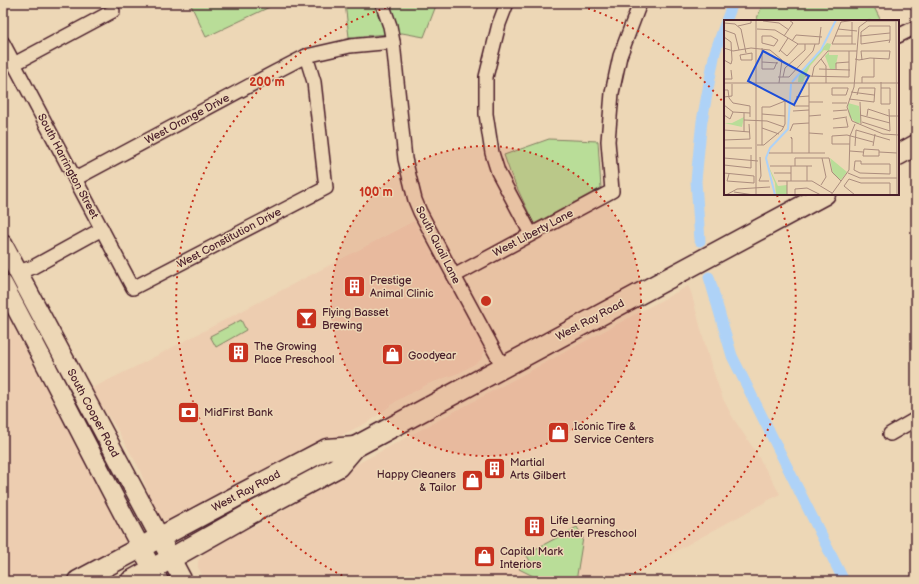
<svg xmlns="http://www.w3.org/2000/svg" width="919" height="584" font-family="'Balsamiq Sans',sans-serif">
<rect width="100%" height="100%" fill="#edd7b6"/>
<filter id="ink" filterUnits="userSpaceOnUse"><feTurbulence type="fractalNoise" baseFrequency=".025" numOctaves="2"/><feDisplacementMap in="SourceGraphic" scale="8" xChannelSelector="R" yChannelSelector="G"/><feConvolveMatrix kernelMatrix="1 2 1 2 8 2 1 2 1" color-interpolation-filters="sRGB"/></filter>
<g filter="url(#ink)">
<g fill="#edcdb0">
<polygon points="414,221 482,344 484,350 481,360 461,372 428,384 398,400 370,421 172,521 166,521 158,516 152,504 139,468 117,429 90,389 135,367"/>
<polygon points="688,286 691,292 709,359 723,399 733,418 755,451 780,494 621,581 205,581 198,567 198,561 204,553 230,536 256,526 294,504 322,483"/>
<polygon points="3,296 14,328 125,537 125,542 122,547 118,551 86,563 52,581 3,581"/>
</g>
<g fill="#b9dd98" stroke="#827e62">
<polygon points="190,3 278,3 206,37"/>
<polygon points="345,3 437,3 424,37 402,33 349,37"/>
<polygon points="763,3 872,3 881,21 756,21"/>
<polygon points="549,139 598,141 601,188 534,224 511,175 504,155"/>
<polygon points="241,320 246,330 216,347 210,336"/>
<polygon points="577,527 583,538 576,581 543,581 519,569 521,567 530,561 526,554"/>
</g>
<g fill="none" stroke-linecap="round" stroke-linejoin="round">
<g stroke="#aed2f7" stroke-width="11">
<polyline points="726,21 733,3"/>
<polyline points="700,241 696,181 699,149 702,121 715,52 725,24"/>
<polyline points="709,277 732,356 844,581"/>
</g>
<defs>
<g id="street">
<polyline points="382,3 390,26 393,42 405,159 415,200 420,212 454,276 503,367"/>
<polyline points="507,3 499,24 486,77 486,114 492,153 498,172 531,234"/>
<polyline points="898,36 916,27"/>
<polyline points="3,43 133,288 326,188 314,82 306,56"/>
<polyline points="14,64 113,11"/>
<polyline points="75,179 275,72 306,56 350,46 393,42"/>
<polyline points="18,272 33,267 102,229"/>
<polyline points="454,276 612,191 608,141 612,93 620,56 640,3"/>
<polyline points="890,434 916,419"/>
</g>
<g id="secondary">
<polyline points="3,244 183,581"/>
<path d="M3 284C56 382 105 483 159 581"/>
</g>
<g id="primary">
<polyline points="898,155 916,145"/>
<polyline points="78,581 243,493 327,449 355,447"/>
<polyline points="131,581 248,515 338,467 355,447 825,194"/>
</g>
</defs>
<use href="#street" stroke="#4a1f2b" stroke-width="16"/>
<use href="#secondary" stroke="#4a1f2b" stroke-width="21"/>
<use href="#primary" stroke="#4a1f2b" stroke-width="23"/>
<use href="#street" stroke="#edd7b6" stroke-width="13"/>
<use href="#secondary" stroke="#edd7b6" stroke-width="18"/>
<use href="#primary" stroke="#edd7b6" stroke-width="20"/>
</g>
</g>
<circle cx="486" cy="301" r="155" fill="#c8321e" fill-opacity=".12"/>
<g fill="none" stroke="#c8321e" stroke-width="2" stroke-dasharray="2 4">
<circle cx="486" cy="301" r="155"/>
<path d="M353 581A310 310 0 0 1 401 3M571 3A310 310 0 0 1 723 102M777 195A310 310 0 0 1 619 581"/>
</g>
<defs>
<symbol id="building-square" viewBox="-11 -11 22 22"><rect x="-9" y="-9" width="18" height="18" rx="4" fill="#c8321e" stroke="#edd7b6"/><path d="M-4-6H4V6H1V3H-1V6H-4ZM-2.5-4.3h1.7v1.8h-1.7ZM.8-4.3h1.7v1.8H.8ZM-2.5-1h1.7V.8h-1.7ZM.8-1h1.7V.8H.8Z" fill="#fff"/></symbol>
<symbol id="bar-square" viewBox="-11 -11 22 22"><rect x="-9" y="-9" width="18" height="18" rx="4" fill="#c8321e" stroke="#edd7b6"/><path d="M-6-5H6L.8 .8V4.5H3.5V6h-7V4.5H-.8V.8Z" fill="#fff"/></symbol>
<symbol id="shop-square" viewBox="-11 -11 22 22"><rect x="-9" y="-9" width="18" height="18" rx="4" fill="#c8321e" stroke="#edd7b6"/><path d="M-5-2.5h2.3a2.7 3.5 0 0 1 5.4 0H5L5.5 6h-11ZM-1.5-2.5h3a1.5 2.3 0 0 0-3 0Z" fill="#fff"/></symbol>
<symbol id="bank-square" viewBox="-11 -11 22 22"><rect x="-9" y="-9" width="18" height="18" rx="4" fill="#c8321e" stroke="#edd7b6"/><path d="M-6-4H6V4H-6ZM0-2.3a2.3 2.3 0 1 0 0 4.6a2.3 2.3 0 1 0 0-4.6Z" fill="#fff"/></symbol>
</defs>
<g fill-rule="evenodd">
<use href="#building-square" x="342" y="274" width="25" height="25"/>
<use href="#bar-square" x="294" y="306" width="25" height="25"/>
<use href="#building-square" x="226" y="340" width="25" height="25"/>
<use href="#shop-square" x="380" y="342" width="25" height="25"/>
<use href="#bank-square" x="176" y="400" width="25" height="25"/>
<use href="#shop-square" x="546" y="420" width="25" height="25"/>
<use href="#building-square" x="482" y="456" width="25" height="25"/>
<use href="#shop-square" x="460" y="468" width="25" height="25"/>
<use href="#building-square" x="522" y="514" width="25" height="25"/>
<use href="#shop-square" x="472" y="544" width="25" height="25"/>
</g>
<g text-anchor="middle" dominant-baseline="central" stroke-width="3" stroke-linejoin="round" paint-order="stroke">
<g font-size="11" fill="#4a1f2b" stroke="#edd7b6">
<text transform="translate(187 119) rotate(-28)">West Orange Drive</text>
<text transform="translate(68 166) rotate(62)">South Harrington Street</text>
<text transform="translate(533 233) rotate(-28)">West Liberty Lane</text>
<text transform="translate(229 238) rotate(-28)">West Constitution Drive</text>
<text transform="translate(438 245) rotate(63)">South Quail Lane</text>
<text transform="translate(590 320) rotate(-28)">West Ray Road</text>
<text transform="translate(93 413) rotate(62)">South Cooper Road</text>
<text transform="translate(246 491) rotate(-28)">West Ray Road</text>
</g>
<g font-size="11" fill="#4a1f2b" stroke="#edd7b6" text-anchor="start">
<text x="370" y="280">Prestige<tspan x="370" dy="13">Animal Clinic</tspan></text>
<text x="322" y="312">Flying Basset<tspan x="322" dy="13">Brewing</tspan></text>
<text x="254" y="346">The Growing<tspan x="254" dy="13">Place Preschool</tspan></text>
<text x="408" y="355">Goodyear</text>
<text x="204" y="412">MidFirst Bank</text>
<text x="574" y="426">Iconic Tire &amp;<tspan x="574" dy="13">Service Centers</tspan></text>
<text x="510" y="462">Martial<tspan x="510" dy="13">Arts Gilbert</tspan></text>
<text x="456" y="474" text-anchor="end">Happy Cleaners<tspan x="456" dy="13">&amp; Tailor</tspan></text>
<text x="550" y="520">Life Learning<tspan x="550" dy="13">Center Preschool</tspan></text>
<text x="500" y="551">Capital Mark<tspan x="500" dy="13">Interiors</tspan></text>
</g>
</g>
<g transform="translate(724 20)">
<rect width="175" height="175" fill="#edd7b6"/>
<path d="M103 23 107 24 105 31 100 30 86 46 79 62H74L75 53ZM105 32V35H114L111 49H106L101 36ZM124 83 135 86 137 102 133 104 125 96ZM20 97 18 107 0 103H8ZM106 138 123 152 117 160 109 154ZM42 141 54 166 63 165V175H52L51 163Z" fill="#b9dd98"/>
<path fill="none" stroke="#aed2f7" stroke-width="2" d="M68 62 97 30 112 0M51 175 42 138 46 128 64 109 67 64"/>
<path fill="none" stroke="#ac8d7e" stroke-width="1" d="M132 0 117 2 108 24H132M172 0 173 175M39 1 55 3 65 10M0 3 11 4 17 9 22 33M14 6 27 3V0M33 9 51 10 74 24H95L97 7M114 9 133 11M0 10 11 14 15 30M38 16H47L54 20 50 26 38 23ZM60 16 69 3 65 0M111 16H128M136 16 166 13M0 17 7 22 8 40 7 44 0 40M68 21 72 15 98 17M165 23 166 20V6H145L137 12V24L166 20M128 24V2M0 28 9 31 27 28 46 30 58 40 55 63M38 28V49H50L53 42M56 30 63 36 74 24M55 32 64 18M28 33V40H17L16 35ZM97 39 102 46V63M131 39 135 40 146 38 165 39 166 31H137L138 40M38 42 54 43M95 49 126 50M112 50V43L125 42M81 56 125 57V31M54 57H65L89 31 91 24M59 57 61 48 81 30V24M88 57 90 47 104 31H133M0 59H8L7 50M157 62V84H166V68H157M0 63H175M85 63V133M138 63V57H150V38M130 67 135 7 143 1H175M130 67 123 87 128 101 159 114 175 115M108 68H124V69L122 75H108ZM0 70H4L5 78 9 83 26 86V97M127 72 150 75M0 77 8 76V64M72 77 85 76M125 79 150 82 151 68H135L133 75M85 82H99M136 82 137 104M108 83H123M0 85 9 92 26 93M70 86H85M69 91 85 90M109 91 123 90M38 94 61 96M0 95 6 99 9 92M136 95 166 103M85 96 97 95M143 96 144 89 165 96H175M109 99 123 97M20 100 43 101 60 107M138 102 166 111 165 89M38 108 55 114M109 108 124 107 122 98M0 110 26 112M66 111 69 104 85 103M20 112V93M85 113 99 114M0 120 26 119 25 104M126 124H108V116L123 115 149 122M33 125H40L41 124 58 110 61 104V81L46 87H38V125M131 126 132 110 166 120M149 126 151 114M0 128H28M140 129 155 130V136H139ZM126 131 139 132M155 132 173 133M45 133H101M68 133V119L67 117 68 119M36 137 37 156 35 161H45M0 138 34 141M131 141H137V144H166V154L136 153 130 150ZM0 145 27 148V135M46 146H88M71 146V138H105L108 152 117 161M83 146V161M0 153 30 156V163L3 161 5 154M50 153H67M124 153 136 158H173M54 161H88L108 173M67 161V146M97 165 102 157 98 138M10 172 30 175M2 175 13 169 46 167M32 175V0M63 175V161M71 175V169L83 168 97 175M107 175 125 150 126 116 131 104M131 175 120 166 125 159 137 163H166V175"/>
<path fill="#1d4ed8" fill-opacity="0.15" stroke="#1d4ed8" stroke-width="2" d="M39 31 85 56 70 85 24 61Z"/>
<rect width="175" height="175" fill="none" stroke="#4a1f2b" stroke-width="2"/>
</g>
<circle cx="486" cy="301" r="6" fill="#c8321e" stroke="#edd7b6" stroke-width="2"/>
<g font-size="12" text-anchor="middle" font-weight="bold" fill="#c8321e" stroke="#edd7b6" stroke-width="3" stroke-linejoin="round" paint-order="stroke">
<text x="267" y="86">200 m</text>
<text x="376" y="196">100 m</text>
</g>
<rect width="919" height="584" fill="none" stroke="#edd7b6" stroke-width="16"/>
<rect x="8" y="8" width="903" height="568" fill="none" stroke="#4a1f2b" stroke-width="1.5" filter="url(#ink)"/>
</svg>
